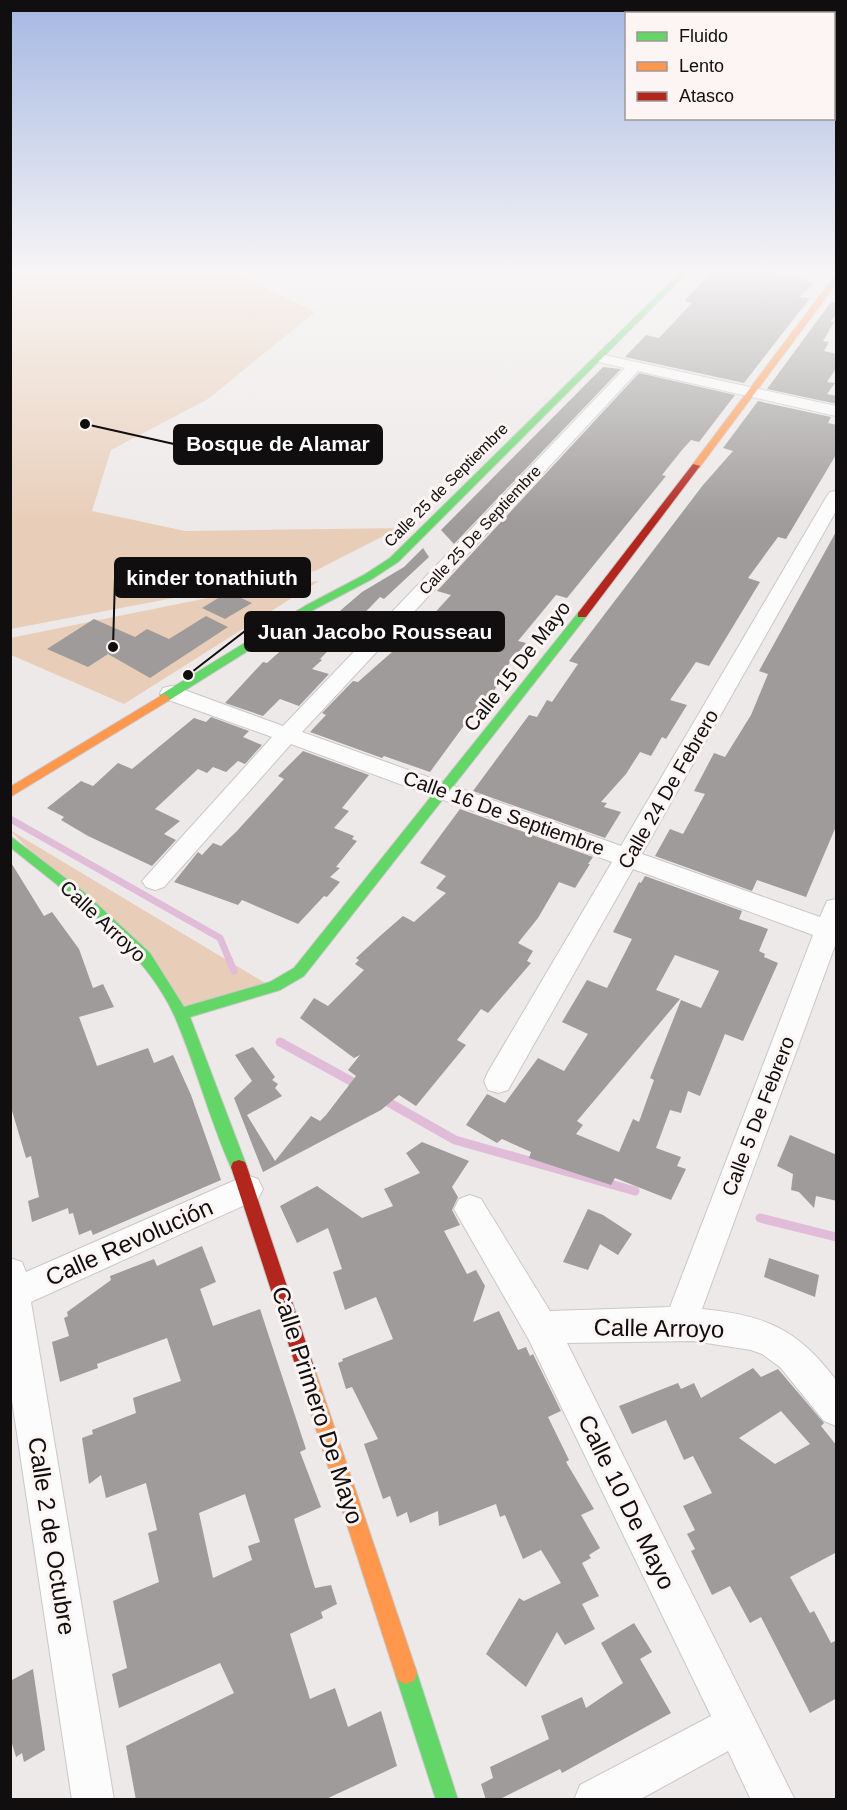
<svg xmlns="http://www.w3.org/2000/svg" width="847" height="1810" font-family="Helvetica,sans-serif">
<rect width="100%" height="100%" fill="#eee9e9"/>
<polygon fill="#e2d8d8" points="757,270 826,270 817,282"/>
<g fill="#e8ceb9">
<polygon points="11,270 209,270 240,276 315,312 208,399 111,450 92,511 185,531 399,528 315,571 11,629"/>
<polygon points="319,581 124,704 11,655 10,638 242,591"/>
<polygon points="10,830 277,990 189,1015"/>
</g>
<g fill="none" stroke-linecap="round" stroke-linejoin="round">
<polyline stroke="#e0bcd8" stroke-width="7" points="12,820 220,938 234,971"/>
<g stroke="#e0bcd8" stroke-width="9">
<polyline points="280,1042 360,1086"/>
<polyline points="381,1098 455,1140 635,1191"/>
<polyline points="760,1218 836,1237"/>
</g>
</g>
<g fill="#9e9b9a" fill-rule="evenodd">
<polygon points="714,270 760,270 804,278 802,281 814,283 799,297 810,298 744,383 625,357 646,335 659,338 692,303 684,301"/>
<polygon points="831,302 837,303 837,314 830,322 834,322 823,341 829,342 824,351 837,354 837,367 827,382 835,383 827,394 837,396 837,404 767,389"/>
<polygon points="603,367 621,369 454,544 441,530"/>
<polygon points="639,373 735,395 699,442 691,440 682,450 662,475 666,476 567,598 556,595 518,641 526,643 504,670 509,671 485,702 482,701 430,772 384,756 382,758 310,732 326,715 322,713 353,681 358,682 392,652 384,650 402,629 413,633 419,630 451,595 437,591"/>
<polygon points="758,401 831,417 828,423 837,425 837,453 786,539 778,537 748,578 760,582 709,666 696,662 670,700 687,705 666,739 662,737 651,756 640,752 626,774 601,802 607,803 604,807 621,812 605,838 473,791 529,715 537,717 547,700 552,702 578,664 569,661 703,485 733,451 723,448"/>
<polygon points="837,530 837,824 806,897 757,880 752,891 655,856 670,829 683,834 705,794 694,791 714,753 725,757 751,715 768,674 759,671"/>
<polygon points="423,548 429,557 384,599 380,597 320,659 322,660 312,669 329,674 299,706 280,699 263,716 225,703 263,662 267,663 287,645 296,645 316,627 320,628 362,592 404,567"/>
<polygon points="228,592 252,603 225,619 202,608"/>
<polygon points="206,616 228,627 150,678 108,654 88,667 47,649 94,619 135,637 147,629 169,639"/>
<polygon points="211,717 249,731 243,737 262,745 245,764 238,761 226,772 213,767 207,773 198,769 155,809 180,821 164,834 176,840 152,866 88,836 61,820 64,817 47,808 81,781 93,786 118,763 132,769 194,718 206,722"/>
<polygon points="303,751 369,775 342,808 349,811 334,828 354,836 352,839 357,841 336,867 340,868 330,877 340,882 327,897 324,896 298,924 242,900 238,905 174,882 198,852 202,855 213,843 221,846 236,832 284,779 278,776"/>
<polygon points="460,809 593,857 588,864 590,864 575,888 559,882 538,918 518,943 533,951 527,961 531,963 488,1013 481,1009 457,1040 466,1045 416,1106 399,1095 381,1110 263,1172 234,1098 252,1081 235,1055 253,1047 275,1077 272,1080 278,1084 275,1088 282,1096 247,1115 275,1161 311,1116 320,1121 326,1115 356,1076 348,1070 360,1055 354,1058 300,1018 314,998 328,1006 364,970 355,964 359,960 356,958 380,936 403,916 414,922 446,893 436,888 446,876 420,863"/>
<polygon points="10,861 44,916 52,912 79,949 93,988 103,984 114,1007 79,1017 97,1066 148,1048 154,1063 173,1055 191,1095 221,1180 93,1235 91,1230 79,1235 73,1213 69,1214 68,1208 32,1222 28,1201 39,1197 31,1156 26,1158 10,1104"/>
<path d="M645 876 742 911 739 919 768 929 759 951 765 954 764 957 778 963 743 1041 725 1034 700 1096 688 1091 681 1113 670 1110 656 1148 681 1157 677 1166 686 1169 671 1200 615 1178 611 1185 529 1158 531 1152 502 1139 497 1143 466 1125 487 1094 505 1103 538 1058 564 1071 588 1034 562 1022 587 980 607 988 632 939 613 932 639 882 641 883ZM675 955 719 971 701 1008 681 1000 650 1078 654 1080 639 1122 633 1119 619 1152 576 1134 583 1125 577 1121 680 999 656 990Z"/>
<polygon points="790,1135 837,1155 837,1201 816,1196 814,1208 799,1192 791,1190 793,1174 777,1166"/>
<polygon points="422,1142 469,1161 452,1187 458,1197 452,1210 460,1225 444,1231 467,1274 476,1270 485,1286 473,1322 499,1311 518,1350 526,1347 530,1356 533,1354 561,1411 548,1417 569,1460 566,1462 594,1509 581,1515 600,1548 589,1555 591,1558 582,1563 599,1596 582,1604 595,1629 565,1645 557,1632 526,1687 486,1654 519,1598 524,1601 561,1583 541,1550 523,1559 505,1515 500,1517 496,1504 439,1526 438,1511 410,1523 407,1512 397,1517 390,1496 383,1499 364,1444 378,1439 352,1387 346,1389 338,1363 343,1361 342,1359 393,1339 376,1297 345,1310 333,1272 342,1269 328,1228 297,1243 280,1206 317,1186 362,1218 393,1206 384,1189 420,1173 406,1153"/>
<polygon points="588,1209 603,1215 632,1234 618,1255 600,1244 588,1270 563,1262"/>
<path d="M202 1246 216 1282 200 1289 213 1326 260 1309 306 1449 300 1452 321 1507 294 1519 315 1588 331 1585 337 1604 321 1612 323 1618 290 1634 310 1699 335 1688 348 1727 381 1711 397 1766 324 1800H136L126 1746 234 1693 220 1663 119 1708 112 1674 127 1668 113 1601 159 1582 148 1533 157 1530 146 1483 106 1498 101 1475 89 1484 82 1438 93 1434 92 1430 136 1413 133 1398 181 1381 167 1338 97 1364 98 1368 60 1382 52 1342 69 1336 64 1318 68 1316 67 1312 111 1280 110 1276 154 1259 157 1266ZM245 1494 260 1542 248 1546 252 1560 213 1578 199 1513Z"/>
<polygon points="769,1258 819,1275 815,1297 764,1277"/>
<path d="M753 1368 761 1377 778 1369 824 1423 821 1426 837 1446V1552L790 1577 810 1613 814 1611 831 1643 837 1640V1698L810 1713 761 1617 750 1623 730 1586 712 1595 691 1551 695 1549 687 1534 695 1530 683 1506 712 1493 693 1456 684 1460 666 1420 632 1434 619 1406 678 1383 681 1389 694 1383 701 1398ZM781 1411 810 1444 775 1464 739 1438Z"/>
<polygon points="634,1623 652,1652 640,1659 671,1713 562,1773 560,1769 498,1800 486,1800 481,1784 493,1778 490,1767 549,1739 541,1716 582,1697 586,1708 623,1683 601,1643"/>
<polygon points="33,1669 45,1750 24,1762 22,1753 16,1757 10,1737 10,1681"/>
</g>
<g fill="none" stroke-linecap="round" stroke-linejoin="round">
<defs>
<g id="street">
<path d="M600 354 836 406V416L638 371 302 732 621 846 827 496 830 492 836 491V511L642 854 820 917 827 901 836 899V943L702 1309C765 1315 798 1329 836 1380V1426L824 1421 780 1367 762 1354 751 1350 693 1341 567 1343 795 1800H751L728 1751 639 1800H574L580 1785 711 1716 529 1340 454 1209 459 1199 470 1195 481 1199 550 1311 670 1307 813 935 633 869 508 1090 498 1093 488 1090 484 1081 488 1072 612 862 291 744 164 887 155 890 146 887 142 881 272 737 163 698 160 693 163 688 171 686 179 688 283 726 625 368 595 361 593 358Z"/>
<polygon points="247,1175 258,1179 263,1189 258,1199 31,1302 114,1800 72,1800 10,1387 10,1258 22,1262 26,1272"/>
</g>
<g id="fast">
<polygon points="683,270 690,270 398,562 372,579 313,610 168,701 160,701 160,695 305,606 364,575 390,558"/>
<path d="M582 612 586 613V617L304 976 280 990 190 1017 247 1167 245 1172 239 1174 233 1172C210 1122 197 1068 175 1017 144 947 69 895 10 847V836L85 893 150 953 184 1007 270 982 294 968 578 613Z"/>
<polygon points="406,1662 414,1665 417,1673 458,1800 436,1800 395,1673 398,1665"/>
</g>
<g id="slow">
<polygon points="833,278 836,278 836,284 699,468 693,468 693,464"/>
<polygon points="164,694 170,698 168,701 10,797 10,787"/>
<polygon points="304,1355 310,1358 313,1364 417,1673 414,1681 406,1684 398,1681 395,1673 295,1364 298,1358"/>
</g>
<g id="jam">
<polygon points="693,464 700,466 586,617 578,617 578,613"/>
<polygon points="239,1160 245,1162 247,1167 313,1364 310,1370 304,1373 298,1370 295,1364 231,1167 233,1162"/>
</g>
</defs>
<use href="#street" stroke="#cac7c7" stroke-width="2"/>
<use href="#fast" stroke="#cac7c7" stroke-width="2"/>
<use href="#slow" stroke="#cac7c7" stroke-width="2"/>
<use href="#jam" stroke="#cac7c7" stroke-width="2"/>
<use href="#street" fill="#fcfcfc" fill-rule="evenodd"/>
<use href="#fast" fill="#63d668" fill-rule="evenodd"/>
<use href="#slow" fill="#ff974d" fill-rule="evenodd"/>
<use href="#jam" fill="#b3261e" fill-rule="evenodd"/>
</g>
<linearGradient id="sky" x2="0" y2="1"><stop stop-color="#a5b7e2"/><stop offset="0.52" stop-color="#f7f5f5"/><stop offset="1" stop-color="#f7f5f5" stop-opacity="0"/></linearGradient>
<rect width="847" height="523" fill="url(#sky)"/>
<g text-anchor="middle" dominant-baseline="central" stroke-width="6" stroke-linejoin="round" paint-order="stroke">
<g font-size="16" fill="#100e0e" stroke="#fdf4f4">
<text transform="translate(446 485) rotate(-45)">Calle 25 de Septiembre</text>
<text transform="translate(480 530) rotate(-47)">Calle 25 De Septiembre</text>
</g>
<g font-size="20" fill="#100e0e" stroke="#fdf4f4">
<text transform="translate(517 666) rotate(-52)">Calle 15 De Mayo</text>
<text transform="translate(668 789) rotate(-60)">Calle 24 De Febrero</text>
<text transform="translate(504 813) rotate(20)">Calle 16 De Septiembre</text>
<text transform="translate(103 921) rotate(43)">Calle Arroyo</text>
<text transform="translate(758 1116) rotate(-69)">Calle 5 De Febrero</text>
</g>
<g font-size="24" fill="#100e0e" stroke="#fdf4f4">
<text transform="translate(129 1242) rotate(-24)">Calle Revolución</text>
<text transform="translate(659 1328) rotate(1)">Calle Arroyo</text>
<text transform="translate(318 1405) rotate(72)">Calle Primero De Mayo</text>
<text transform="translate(627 1502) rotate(64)">Calle 10 De Mayo</text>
<text transform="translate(52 1536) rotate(81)">Calle 2 de Octubre</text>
</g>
</g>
<path fill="none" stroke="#100e0e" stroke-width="2" d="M85 424L174 444M113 647L115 578M188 675L245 631"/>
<g fill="#100e0e" stroke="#fdf4f4" stroke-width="2">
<circle cx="85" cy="424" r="6"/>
<circle cx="113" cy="647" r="6"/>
<circle cx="188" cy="675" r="6"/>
</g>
<g fill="#100e0e" stroke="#100e0e" stroke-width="2">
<rect x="174" y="425" width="208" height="39" rx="6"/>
<rect x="115" y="558" width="195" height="39" rx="6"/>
<rect x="245" y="612" width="259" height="39" rx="6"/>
</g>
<g font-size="21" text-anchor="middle" font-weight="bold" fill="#fff">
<text x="278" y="451">Bosque de Alamar</text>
<text x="212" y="585">kinder tonathiuth</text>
<text x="375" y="639">Juan Jacobo Rousseau</text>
</g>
<rect width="847" height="1810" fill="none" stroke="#100e0e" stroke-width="24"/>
<rect x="625" y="12" width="210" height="108" fill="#fdf4f4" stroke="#9e9898" stroke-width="1.5"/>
<rect x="637" y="32" width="30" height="9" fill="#63d668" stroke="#9e9898" stroke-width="1.5"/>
<text x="679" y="42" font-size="18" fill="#100e0e">Fluido</text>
<rect x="637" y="62" width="30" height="9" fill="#ff974d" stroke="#9e9898" stroke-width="1.5"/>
<text x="679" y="72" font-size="18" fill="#100e0e">Lento</text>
<rect x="637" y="92" width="30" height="9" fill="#b3261e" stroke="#9e9898" stroke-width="1.5"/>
<text x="679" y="102" font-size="18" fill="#100e0e">Atasco</text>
</svg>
